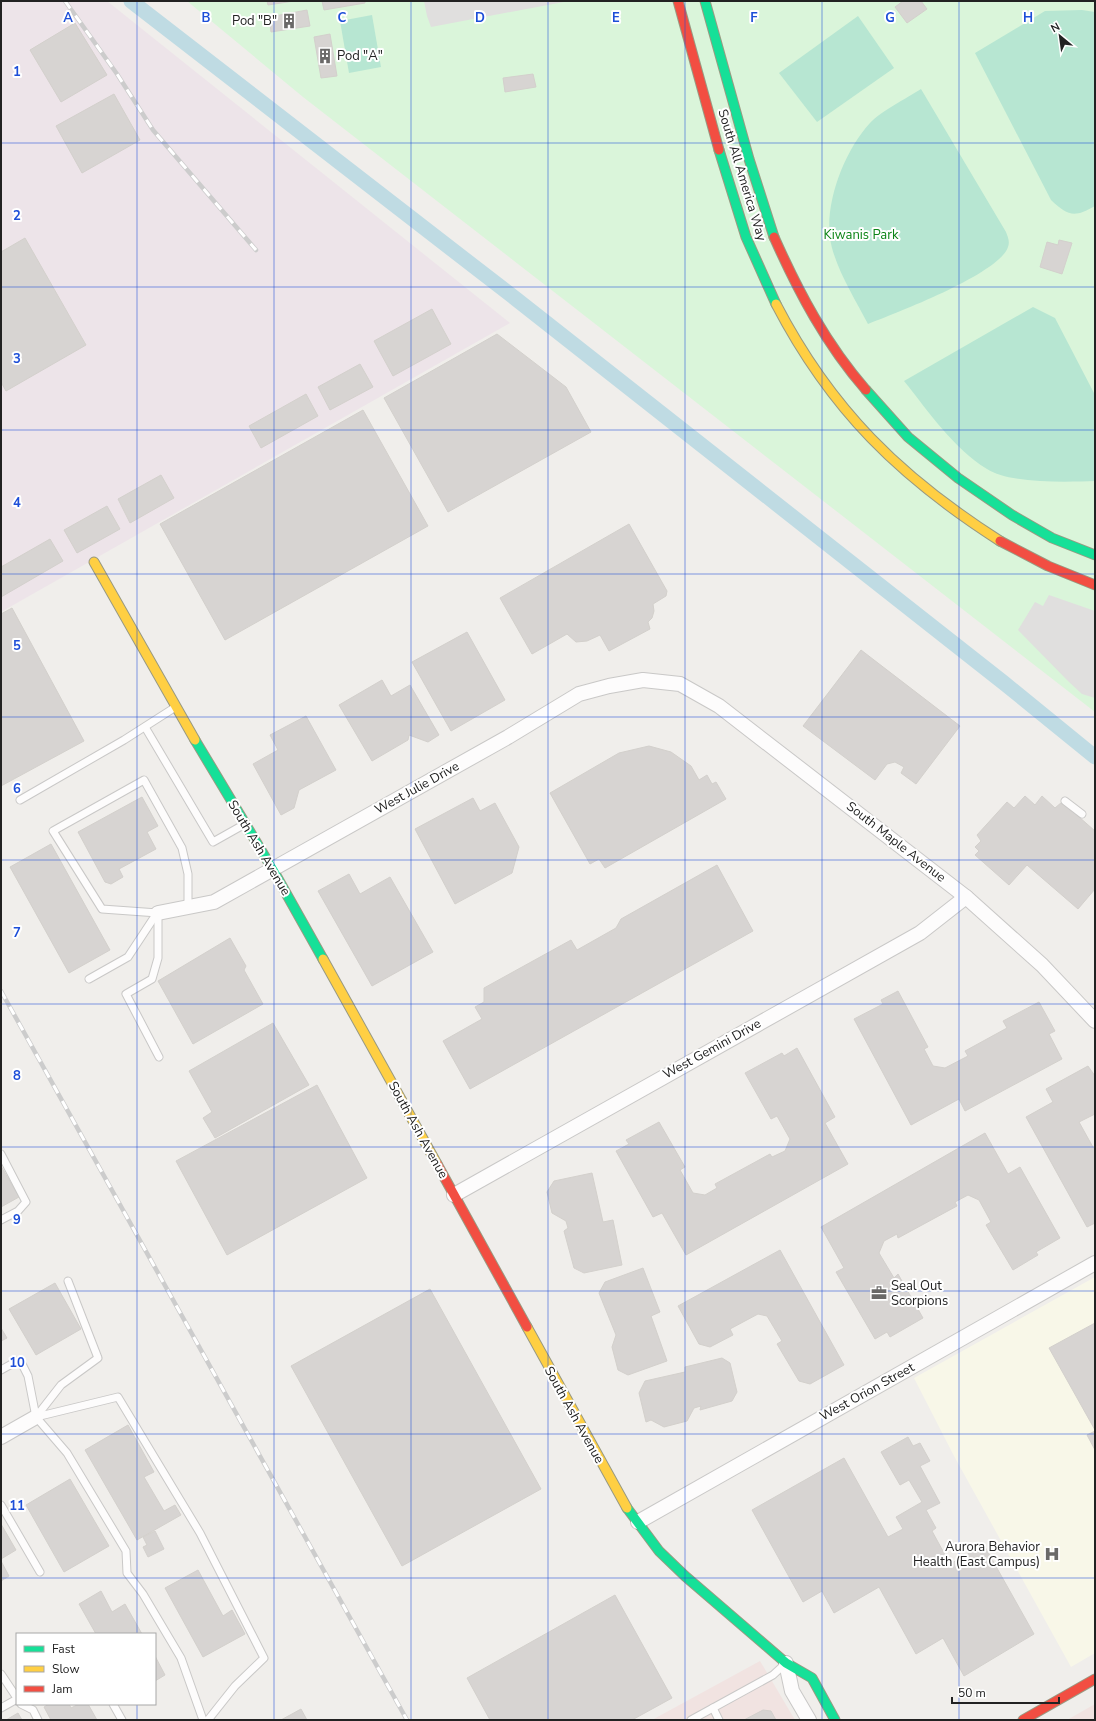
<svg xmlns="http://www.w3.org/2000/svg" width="1096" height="1721" font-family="'Nunito Sans',sans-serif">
<rect width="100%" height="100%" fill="#f0eeeb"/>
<g fill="#f1e3e1">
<polygon points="760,1661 795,1720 652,1720"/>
<polygon points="1095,1704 1095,1720 1067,1720"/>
</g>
<polygon fill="#ede4e9" points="1,1 107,1 510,323 1,612"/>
<polygon fill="#f8f7e8" points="1095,1277 1095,1653 1071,1667 954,1456 914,1378"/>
<polygon fill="#daf5da" points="187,1 1095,1 1095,712 303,97"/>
<g fill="#b7e6d2">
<path d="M1082 10 1095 12V206C1074 218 1068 216 1051 200L975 53 1045 11Z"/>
<polygon points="372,15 381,67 349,73 340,21"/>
<polygon points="858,16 894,68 817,122 779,73"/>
<path d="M921 89 1006 232C1008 237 1010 242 1008 247 999 274 896 313 868 324 855 299 834 266 830 238 825 201 845 150 870 123 880 112 907 98 921 89Z"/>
<path d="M1033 307 1055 318 1095 395V481C1068 482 1010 484 987 469 953 448 929 412 904 381Z"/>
</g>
<g fill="#e0dfde">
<polygon points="424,1 569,1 431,27 427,16"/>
<polygon points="1049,595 1095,611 1095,698 1082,694 1068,681 1018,630 1035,602 1043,606"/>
</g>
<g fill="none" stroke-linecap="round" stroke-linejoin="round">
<polyline stroke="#bfdbe3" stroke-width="15" points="131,1 516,299 1004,683 1095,757"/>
</g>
<g fill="#d7d4d2" stroke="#d3d0cc">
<polygon points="267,1 294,1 268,5"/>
<polygon points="322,1 365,1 365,3 324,10"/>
<polygon points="903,1 921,1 927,9 907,23 895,7"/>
<polygon points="307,10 310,26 271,32 269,17"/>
<polygon points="75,23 107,75 61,102 30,50"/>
<polygon points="330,34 337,76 321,78 314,37"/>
<polygon points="533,74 536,87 505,92 503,78"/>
<polygon points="114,94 140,140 82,173 56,126"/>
<polygon points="25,238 86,345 6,391 1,382 1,252"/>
<polygon points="1059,240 1072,243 1062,274 1040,267 1047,242 1058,245"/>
<polygon points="432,309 451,344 393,376 374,341"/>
<polygon points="497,334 566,387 591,432 448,512 384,398"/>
<polygon points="360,364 373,387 330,410 318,387"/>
<polygon points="306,394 318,416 261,448 249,426"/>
<polygon points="363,410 428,526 225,640 160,524"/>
<polygon points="161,475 174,498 130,523 118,499"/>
<polygon points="107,506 120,529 77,553 64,530"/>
<polygon points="629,524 667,591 666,596 653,604 654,611 652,618 648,622 650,629 609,651 600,635 587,641 576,642 567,634 532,654 500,598"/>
<polygon points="50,539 63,561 1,597 1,567"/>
<polygon points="12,608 84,741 1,786 1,614"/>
<polygon points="467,632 505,700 451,731 412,662"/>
<polygon points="861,650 960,726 916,784 901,773 904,767 895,762 887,764 875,780 803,726"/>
<polygon points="382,680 391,696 410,685 439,735 428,742 409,735 408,740 372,761 339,705"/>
<polygon points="306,716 336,770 299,790 294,808 281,815 253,764 278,750 270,735"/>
<polygon points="649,746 671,752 691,766 699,780 707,775 712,784 716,782 726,799 605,868 599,859 590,864 550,793 619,753"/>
<polygon points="1025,796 1035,805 1042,796 1055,808 1062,802 1095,831 1095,889 1078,909 1027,865 1009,885 975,855 979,851 975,847 981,841 977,835 1007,802 1014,808"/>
<polygon points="142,797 158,826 147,832 156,849 119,869 123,877 111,884 105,882 78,832"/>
<polygon points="473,798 480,811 495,803 519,847 512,873 455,904 415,829"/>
<polygon points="51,844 110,950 69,973 10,867"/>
<polygon points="717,865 753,931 470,1089 443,1041 482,1019 475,1007 484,1002 484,988 571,940 577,950 616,928 621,919"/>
<polygon points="349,874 360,894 390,877 433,952 372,986 318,891"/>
<polygon points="230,938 246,966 244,970 263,1004 193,1044 158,981"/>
<polygon points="898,991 928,1047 924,1049 933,1066 945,1068 968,1056 965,1051 1007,1028 1003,1021 1039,1002 1055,1031 1049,1034 1062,1059 965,1111 959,1099 911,1125 854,1019 883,1004 881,1000"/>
<polygon points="273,1023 309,1085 215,1138 203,1118 212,1112 189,1071"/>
<polygon points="797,1048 835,1117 825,1123 848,1164 686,1255 662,1213 653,1217 616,1151 629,1144 626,1140 659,1122 685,1167 680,1170 693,1193 705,1195 717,1188 715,1184 770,1154 772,1157 785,1151 790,1139 777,1116 771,1119 745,1073 782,1053 784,1056"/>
<polygon points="1088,1066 1095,1076 1095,1114 1079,1122 1094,1149 1095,1148 1095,1223 1087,1227 1026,1117 1053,1102 1046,1089"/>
<polygon points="317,1085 367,1178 227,1255 176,1161"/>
<polygon points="985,1133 1008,1174 1020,1167 1060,1238 1036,1252 1038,1255 1013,1270 986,1225 991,1222 979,1200 968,1195 955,1202 957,1206 898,1238 897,1234 884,1241 879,1253 894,1278 898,1274 923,1318 890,1337 887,1332 875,1339 836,1272 844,1268 821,1227"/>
<polygon points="1,1166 19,1197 1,1207"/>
<polygon points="592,1173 603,1222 613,1220 622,1265 584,1273 574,1268 564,1231 568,1228 566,1221 552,1213 547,1192 554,1181"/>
<polygon points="780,1250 844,1365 810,1384 799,1381 777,1344 782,1341 767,1316 758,1314 730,1329 733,1335 710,1347 699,1344 678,1306"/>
<polygon points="643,1268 660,1312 651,1316 667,1361 628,1375 618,1370 612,1347 616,1335 599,1293 605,1282"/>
<polygon points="55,1283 81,1329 36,1355 9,1309"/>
<polygon points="430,1289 541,1489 402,1566 291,1366"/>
<polygon points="1095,1323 1095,1430 1049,1348"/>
<polygon points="1,1328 7,1338 1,1341"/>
<polygon points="722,1358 730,1363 737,1392 732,1401 700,1410 701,1406 694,1408 687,1421 664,1427 651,1420 646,1422 639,1393 645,1381 685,1372 685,1367"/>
<polygon points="128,1425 154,1472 144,1477 164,1511 175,1505 181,1515 137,1540 85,1450"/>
<polygon points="1095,1431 1095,1450 1087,1435"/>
<polygon points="908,1437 913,1446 920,1443 930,1461 920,1466 940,1503 926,1510 936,1528 932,1531 950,1564 984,1545 1034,1634 964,1676 943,1638 916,1654 879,1587 834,1613 822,1591 803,1602 752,1510 844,1458 888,1537 903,1529 896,1517 922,1502 909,1480 900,1485 881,1452"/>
<polygon points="70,1479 109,1546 64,1572 26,1505"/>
<polygon points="1,1524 16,1550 1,1559"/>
<polygon points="155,1531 164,1549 148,1557 143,1547 147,1545 143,1537"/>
<polygon points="1,1561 9,1576 1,1581"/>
<polygon points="198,1570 223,1616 232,1610 245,1634 203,1657 165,1588"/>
<polygon points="101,1591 112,1612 125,1604 142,1634 96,1634 79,1604"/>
<polygon points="615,1595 672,1698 632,1720 490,1720 467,1678"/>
<polygon points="155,1656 165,1675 155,1681"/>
<polygon points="49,1704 69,1704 71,1708 79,1704 88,1704 97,1720 51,1720 44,1707"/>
<polygon points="301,1709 307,1720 281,1720"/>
<polygon points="763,1710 771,1711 776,1720 744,1720"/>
<polygon points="18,1713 22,1720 6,1720"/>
</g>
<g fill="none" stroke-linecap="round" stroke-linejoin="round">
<defs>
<g id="lane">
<polyline points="145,727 213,842 245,824"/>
<polyline points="20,800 124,740 174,708"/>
<polyline points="1065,801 1082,814"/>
<polyline points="158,913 102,909 53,831 144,780 182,848 188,874 188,906"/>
<polyline points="158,913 158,958 152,979 126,994 159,1057"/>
<polyline points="89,979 128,957 157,913"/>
<polyline points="1,1154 26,1202 18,1211 1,1220"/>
<polyline points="1,1370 17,1361 22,1364 28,1376 36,1417 67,1453 126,1551 127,1573 143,1594 181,1658 203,1720"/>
<polyline points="36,1417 118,1397 200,1533 264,1658 235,1686 208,1720"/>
<polyline points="36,1417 61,1385 98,1358 68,1281"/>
<polyline points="1,1505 40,1572"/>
<polyline points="1,1674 17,1698"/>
<polyline points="21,1704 33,1710 38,1720"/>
<polyline points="113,1704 122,1720"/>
<polyline points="1,1708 17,1699"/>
<polyline points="713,1708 719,1720"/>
<polyline points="691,1720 773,1675 785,1664"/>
</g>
<g id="street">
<polyline points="158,913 214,902 508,737 579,694 609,686 643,680 680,684 719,706 966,897 1042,965 1095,1021"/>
<polyline points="454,1195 920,933 966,897"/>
<polyline points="1,1437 36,1417"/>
<polyline points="638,1522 1095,1263"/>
<polyline points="786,1663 792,1691 809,1720"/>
</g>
<g id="fast">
<polyline points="705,1 749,159 774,237"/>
<polyline points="719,150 746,237 776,304"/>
<polyline points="866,390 908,437 958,478 1012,515 1052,538 1095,555"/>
<polyline points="195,740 273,870 323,959"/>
<polyline points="627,1508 659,1551 685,1576 786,1663 812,1678 835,1720"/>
</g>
<g id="slow">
<path d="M776 304C831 410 900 477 1000 541"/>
<polyline points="94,562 195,740"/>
<polyline points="323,959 437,1164"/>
<polyline points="527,1327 627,1508"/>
</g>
<g id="jam">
<polyline points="678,1 719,150"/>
<path d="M774 237C799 293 826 344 866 390"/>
<polyline points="1000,541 1048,566 1095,585"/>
<polyline points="437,1164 527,1327"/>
<polyline points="1023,1720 1095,1679"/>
</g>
</defs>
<use href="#lane" stroke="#c9c8c7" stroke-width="9"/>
<use href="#street" stroke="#c9c8c7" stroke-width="16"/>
<use href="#fast" stroke="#999a82" stroke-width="11"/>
<use href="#slow" stroke="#999a82" stroke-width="11"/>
<use href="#jam" stroke="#999a82" stroke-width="11"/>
<use href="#lane" stroke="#fdfcfc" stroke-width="7"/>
<use href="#street" stroke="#fdfcfc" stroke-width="14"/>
<use href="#fast" stroke="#16e098" stroke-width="9"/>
<use href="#slow" stroke="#ffcf43" stroke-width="9"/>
<use href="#jam" stroke="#f24e42" stroke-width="9"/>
<defs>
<g id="rail">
<polyline points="65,1 117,74 153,130 256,250"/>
<polyline points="1,991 407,1720"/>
</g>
</defs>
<use href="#rail" stroke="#ccc" stroke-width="4.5"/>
<use href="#rail" stroke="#fff" stroke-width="3" stroke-dasharray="9" stroke-linecap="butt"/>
</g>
<path fill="none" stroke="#1d4ed8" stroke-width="1" stroke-opacity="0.55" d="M137 1V1634M274 1V1720M411 1V1720M548 1V1720M685 1V1720M822 1V1720M959 1V1720M1 143H1095M1 287H1095M1 430H1095M1 574H1095M1 717H1095M1 860H1095M1 1004H1095M1 1147H1095M1 1291H1095M1 1434H1095M1 1578H1095M137 1704V1720"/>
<defs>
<symbol id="building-bare" viewBox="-9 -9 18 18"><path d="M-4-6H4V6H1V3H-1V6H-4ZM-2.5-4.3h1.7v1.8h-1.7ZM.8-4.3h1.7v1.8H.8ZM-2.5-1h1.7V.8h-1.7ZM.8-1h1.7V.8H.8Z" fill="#6a6968" stroke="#fff" stroke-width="2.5" paint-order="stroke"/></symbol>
<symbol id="office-bare" viewBox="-9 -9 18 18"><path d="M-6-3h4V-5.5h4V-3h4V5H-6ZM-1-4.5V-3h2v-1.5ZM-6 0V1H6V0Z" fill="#6a6968" stroke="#fff" stroke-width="2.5" paint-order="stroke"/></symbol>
<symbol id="hospital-bare" viewBox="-9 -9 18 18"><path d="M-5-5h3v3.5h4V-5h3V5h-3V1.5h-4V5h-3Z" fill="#6a6968" stroke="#fff" stroke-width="2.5" paint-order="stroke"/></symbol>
</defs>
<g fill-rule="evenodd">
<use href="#building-bare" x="278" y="10" width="22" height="22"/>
<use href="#building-bare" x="314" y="45" width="22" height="22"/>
<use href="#office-bare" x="868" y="1282" width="22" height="22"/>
<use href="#hospital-bare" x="1041" y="1543" width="22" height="22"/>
</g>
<g text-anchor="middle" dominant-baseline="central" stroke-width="4" stroke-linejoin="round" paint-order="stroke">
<g font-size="13" fill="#222" stroke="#fff" text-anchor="end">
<text x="277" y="21">Pod "B"</text>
<text x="337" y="56" text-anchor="start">Pod "A"</text>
<text x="891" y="1286" text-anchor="start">Seal Out<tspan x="891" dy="15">Scorpions</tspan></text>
<text x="1040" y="1547">Aurora Behavior<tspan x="1040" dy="15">Health (East Campus)</tspan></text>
</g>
<g font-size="13" fill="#222" stroke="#fff">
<text transform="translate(742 175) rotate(73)">South All America Way</text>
<text transform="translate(417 788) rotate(-29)">West Julie Drive</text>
<text transform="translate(896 842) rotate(38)">South Maple Avenue</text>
<text transform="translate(259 848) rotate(59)">South Ash Avenue</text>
<text transform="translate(712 1049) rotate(-29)">West Gemini Drive</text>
<text transform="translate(418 1130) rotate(61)">South Ash Avenue</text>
<text transform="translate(867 1392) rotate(-29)">West Orion Street</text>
<text transform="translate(574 1415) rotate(61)">South Ash Avenue</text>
</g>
<g font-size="13" fill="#0c8416" stroke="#fff">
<text x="861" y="235">Kiwanis Park</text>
</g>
</g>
<g font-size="13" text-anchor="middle" font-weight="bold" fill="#1d4ed8" stroke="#fff" stroke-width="4" stroke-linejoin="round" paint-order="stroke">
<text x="68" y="22">A</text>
<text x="206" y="22">B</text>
<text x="342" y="22">C</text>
<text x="480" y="22">D</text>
<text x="616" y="22">E</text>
<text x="754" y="22">F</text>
<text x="890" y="22">G</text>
<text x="1028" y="22">H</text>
<text x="17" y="76">1</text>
<text x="17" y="220">2</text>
<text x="17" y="363">3</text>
<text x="17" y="507">4</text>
<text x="17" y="650">5</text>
<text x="17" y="793">6</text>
<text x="17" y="937">7</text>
<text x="17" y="1080">8</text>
<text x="17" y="1224">9</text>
<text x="17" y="1367">10</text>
<text x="17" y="1510">11</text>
</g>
<rect width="1096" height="1721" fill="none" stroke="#222222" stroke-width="4"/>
<rect x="16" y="1633" width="140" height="72" fill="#ffffff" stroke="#a7a7a7"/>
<rect x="24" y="1646" width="20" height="6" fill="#16e098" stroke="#a7a7a7"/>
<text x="52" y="1653" font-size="12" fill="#222222">Fast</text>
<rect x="24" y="1666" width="20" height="6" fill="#ffcf43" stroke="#a7a7a7"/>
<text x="52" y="1673" font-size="12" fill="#222222">Slow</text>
<rect x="24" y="1686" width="20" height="6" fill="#f24e42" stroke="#a7a7a7"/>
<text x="52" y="1693" font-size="12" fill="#222222">Jam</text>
<g transform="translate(1060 36) rotate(331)" stroke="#ffffff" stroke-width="3" paint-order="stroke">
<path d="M0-3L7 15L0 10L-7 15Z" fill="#222222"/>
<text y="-6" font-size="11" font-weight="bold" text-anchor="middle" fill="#222222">N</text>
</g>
<path d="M952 1697v6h107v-6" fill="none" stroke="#222222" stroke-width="2"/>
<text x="958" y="1697" font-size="12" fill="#222222" stroke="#ffffff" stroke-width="3" paint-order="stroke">50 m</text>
</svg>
